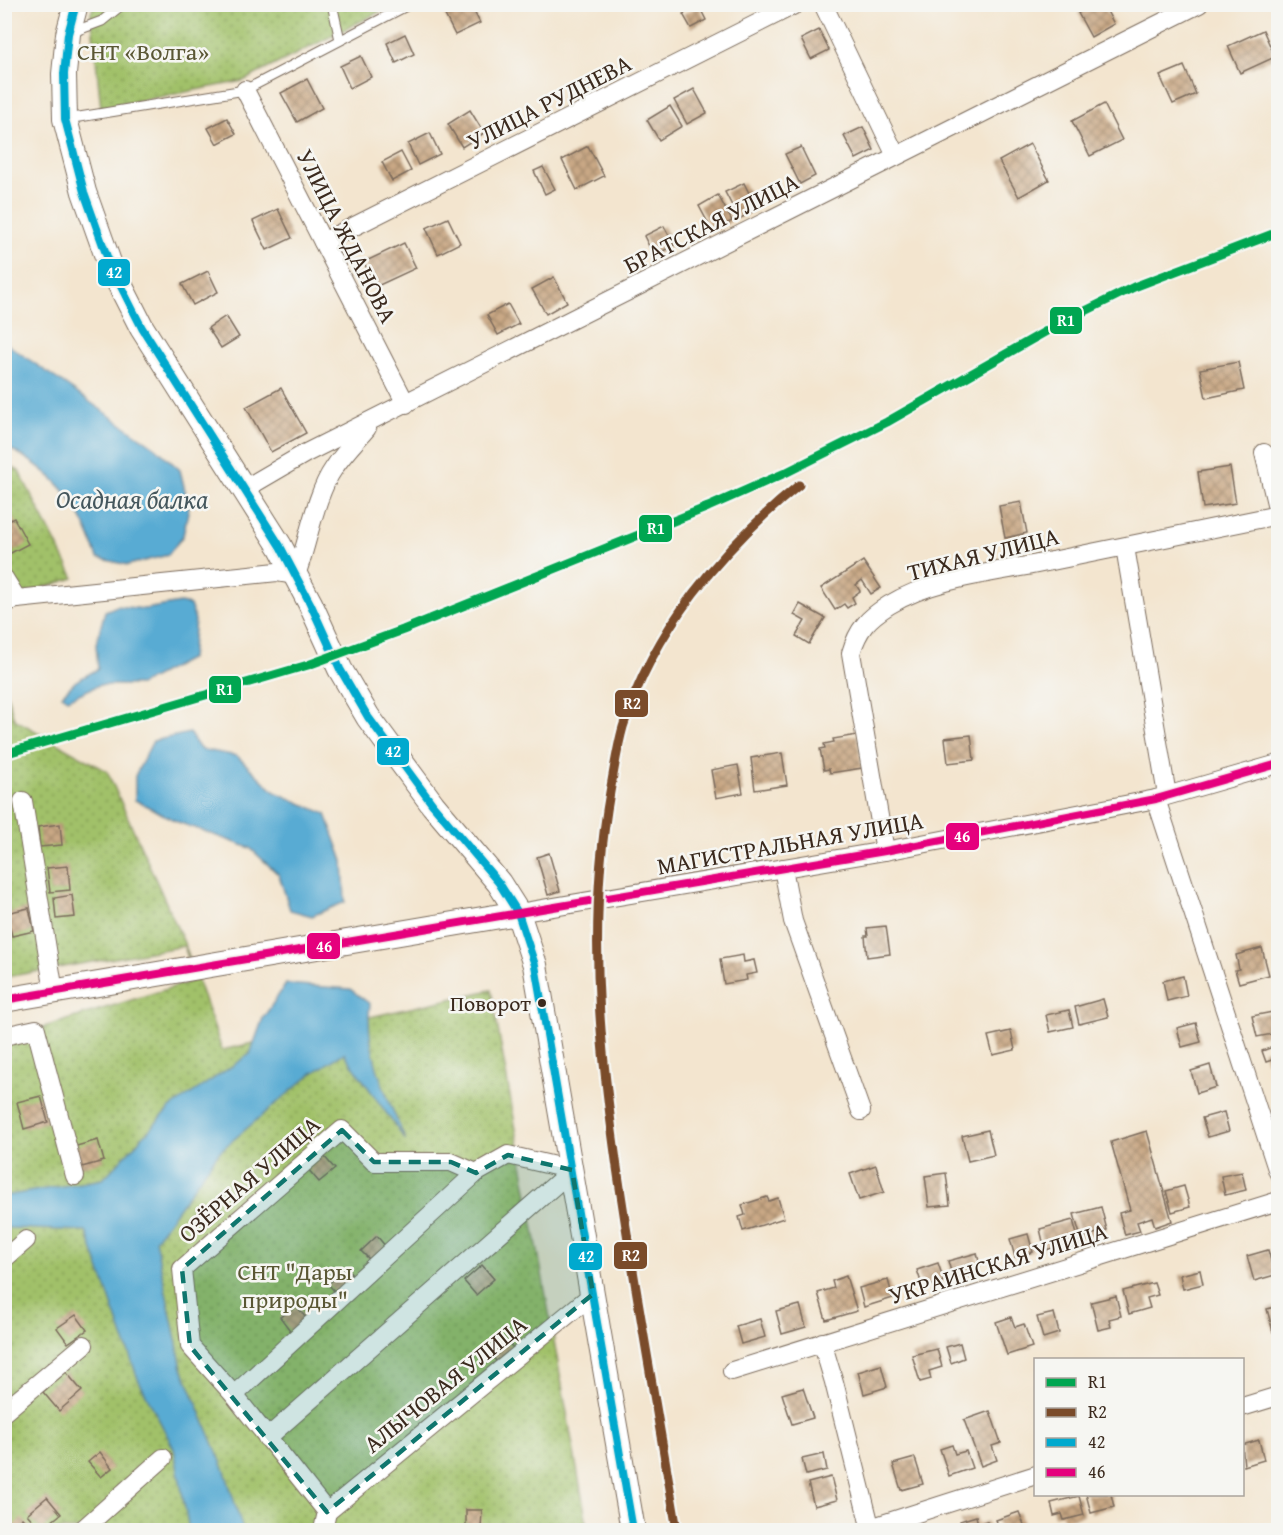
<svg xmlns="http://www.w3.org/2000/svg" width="1283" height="1535" font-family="'Gentium Book Plus',serif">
<defs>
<pattern id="garden-dots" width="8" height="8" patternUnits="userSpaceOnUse" patternTransform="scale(1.5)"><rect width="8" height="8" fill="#a1c169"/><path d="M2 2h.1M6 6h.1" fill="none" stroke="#849d56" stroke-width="1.8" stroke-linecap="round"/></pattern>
<pattern id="building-cross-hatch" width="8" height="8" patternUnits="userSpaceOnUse" patternTransform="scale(1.5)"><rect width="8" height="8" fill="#c9a885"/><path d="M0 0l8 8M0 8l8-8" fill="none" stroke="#a4896c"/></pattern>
</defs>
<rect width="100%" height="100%" fill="#f6f6f2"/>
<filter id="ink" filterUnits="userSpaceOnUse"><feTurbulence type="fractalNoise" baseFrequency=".0167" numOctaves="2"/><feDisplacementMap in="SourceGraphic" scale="12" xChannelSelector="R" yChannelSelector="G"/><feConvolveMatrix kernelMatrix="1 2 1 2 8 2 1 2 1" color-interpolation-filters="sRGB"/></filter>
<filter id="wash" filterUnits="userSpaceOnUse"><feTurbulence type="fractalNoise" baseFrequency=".008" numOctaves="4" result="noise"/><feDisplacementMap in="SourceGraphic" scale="24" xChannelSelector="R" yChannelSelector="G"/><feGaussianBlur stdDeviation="1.35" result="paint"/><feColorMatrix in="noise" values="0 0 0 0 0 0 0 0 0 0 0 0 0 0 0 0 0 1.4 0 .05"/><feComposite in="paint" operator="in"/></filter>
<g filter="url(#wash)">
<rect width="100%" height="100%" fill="#f3e5cf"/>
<g fill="url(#garden-dots)" stroke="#6e7644" stroke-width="1.5">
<polygon points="94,4 393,5 243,81 101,108 91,12"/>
<polygon points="5,463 19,471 74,578 5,600"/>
<polygon points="4,684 14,719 107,771 185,945 222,1050 491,990 588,1530 5,1530 5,1039 196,980 184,946 5,977"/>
</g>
<g fill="#58abd3" stroke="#4a6a78" stroke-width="1.5">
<path d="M4 342 156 448 180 470 189 507 183 536 168 555 128 565 98 558C78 501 59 474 5 446Z"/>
<polygon points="180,603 190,605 195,620 191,658 140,685 99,685 68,699 62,695 76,681 98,669 96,644 105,611 117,606 145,609"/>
<polygon points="189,733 200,749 237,756 275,792 326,814 343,861 345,902 312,916 290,910 279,875 250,848 178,822 135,800 135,776 153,741"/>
<path d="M286 984 350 989 370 1004C364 1051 388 1099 406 1141L344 1053 311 1074 219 1152 155 1240 182 1368 225 1471 243 1530H189L174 1449 138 1379 86 1231 8 1228 5 1225V1196L103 1179 170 1108 250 1054 263 1018Z"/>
</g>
<g id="blocks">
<g fill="url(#building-cross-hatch)">
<polygon points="461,4 470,4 480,23 455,35 444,13"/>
<polygon points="1094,4 1103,4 1114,24 1091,37 1078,13"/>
<polygon points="699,6 706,20 691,28 683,14"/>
<polygon points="819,30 829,50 811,59 801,39"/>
<polygon points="1263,30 1275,57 1240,73 1228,46"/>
<polygon points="405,34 414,54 396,63 387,43"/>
<polygon points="361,56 371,77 350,88 340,66"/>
<polygon points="1184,66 1196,94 1173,104 1160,76"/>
<polygon points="307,79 322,108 297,122 281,93"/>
<polygon points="694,89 707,113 687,124 674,100"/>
<polygon points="1104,104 1122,140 1090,156 1072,121"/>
<polygon points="670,106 682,126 659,140 647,120"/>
<polygon points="470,110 484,133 462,147 448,124"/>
<polygon points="227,118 236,134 217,144 208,128"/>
<polygon points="863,127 874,150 856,159 844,136"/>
<polygon points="430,133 440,154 418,165 408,144"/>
<polygon points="1030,144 1049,180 1019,197 999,161"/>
<polygon points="588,146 604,176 577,190 562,160"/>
<polygon points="801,147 815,176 800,184 785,154"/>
<polygon points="401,152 411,171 392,181 382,162"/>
<polygon points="543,167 555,189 545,194 534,171"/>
<polygon points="744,183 757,209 739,219 725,192"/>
<polygon points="718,195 732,221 713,232 699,206"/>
<polygon points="278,209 292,238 267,250 253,221"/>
<polygon points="448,218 460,243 438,254 426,228"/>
<polygon points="664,226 674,245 654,256 644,236"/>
<polygon points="404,243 416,268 375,287 364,262"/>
<polygon points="208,271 218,292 193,305 182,284"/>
<polygon points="554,277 567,302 546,314 532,289"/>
<polygon points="508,304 519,324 498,335 487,315"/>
<polygon points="226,316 239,337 221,348 208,328"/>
<polygon points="1238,362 1244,390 1206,398 1200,369"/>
<polygon points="281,388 306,433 271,452 246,407"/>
<polygon points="1230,467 1236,503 1203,508 1198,472"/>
<polygon points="1021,502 1027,533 1005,538 999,506"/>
<polygon points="14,518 28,544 9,554 4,545 4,523"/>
<polygon points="863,561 881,588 871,594 862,580 856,585 860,591 852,597 855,603 847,608 844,604 835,610 821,588"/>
<polygon points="800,604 825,618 809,644 796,636 805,621 794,615"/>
<polygon points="857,735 862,768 830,773 829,769 824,770 820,749 825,748 824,744 834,742 833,739"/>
<polygon points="971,735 974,760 948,763 945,738"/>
<polygon points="782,753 787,785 755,790 751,758"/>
<polygon points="738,765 743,793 716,798 711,770"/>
<polygon points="60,824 62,845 40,847 38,827"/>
<polygon points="549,853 560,891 548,895 537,857"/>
<polygon points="68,866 70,890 50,892 47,868"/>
<polygon points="72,895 75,917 56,919 54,898"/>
<polygon points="29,908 34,931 12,936 6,913"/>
<polygon points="886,926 890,954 867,957 865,936 868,936 867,928"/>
<polygon points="1262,948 1269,975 1239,983 1235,970 1239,969 1236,955"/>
<polygon points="743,955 744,962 754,960 757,973 746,975 747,980 724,984 720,959"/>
<polygon points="1183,976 1187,996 1167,1001 1163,981"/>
<polygon points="1103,999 1108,1017 1079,1024 1075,1007"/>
<polygon points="1069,1010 1073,1027 1050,1032 1046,1015"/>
<polygon points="1278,1011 1278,1033 1257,1037 1252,1016"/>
<polygon points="1196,1023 1201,1042 1182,1047 1177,1028"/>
<polygon points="1011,1031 1015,1050 993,1055 988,1036"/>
<polygon points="1278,1045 1278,1058 1266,1062 1262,1051"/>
<polygon points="1210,1065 1216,1087 1197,1093 1191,1071"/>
<polygon points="41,1096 48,1122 24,1129 17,1102"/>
<polygon points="1224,1112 1229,1131 1208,1137 1202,1118"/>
<polygon points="988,1130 994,1155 968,1161 962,1136"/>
<polygon points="1147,1131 1172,1221 1155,1227 1152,1217 1137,1222 1140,1231 1125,1235 1119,1213 1130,1210 1111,1142"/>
<polygon points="98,1140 104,1161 78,1168 73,1147"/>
<polygon points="323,1155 335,1169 319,1182 307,1168"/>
<polygon points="876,1165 884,1192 859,1200 850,1174"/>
<polygon points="1242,1172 1246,1190 1225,1195 1221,1176"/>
<polygon points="946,1173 950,1205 929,1207 925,1176"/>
<polygon points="1184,1186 1190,1207 1172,1212 1166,1191"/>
<polygon points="767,1197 769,1201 778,1198 784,1218 743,1231 739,1217 745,1215 742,1205"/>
<polygon points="1101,1207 1107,1230 1081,1238 1074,1214"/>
<polygon points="1073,1220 1079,1242 1045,1250 1040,1229"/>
<polygon points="1028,1234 1033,1252 1015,1257 1010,1239"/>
<polygon points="377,1236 386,1247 371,1261 361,1251"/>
<polygon points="1268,1250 1275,1275 1254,1281 1247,1256"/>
<polygon points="977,1253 980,1266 975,1267 977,1273 953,1279 948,1261"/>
<polygon points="938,1263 944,1281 923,1288 917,1270"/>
<polygon points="482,1265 494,1279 476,1295 464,1281"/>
<polygon points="347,1268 355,1278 336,1293 328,1284"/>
<polygon points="1200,1270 1203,1284 1183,1289 1180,1275"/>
<polygon points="846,1276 857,1311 826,1320 818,1293 834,1288 832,1281"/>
<polygon points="888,1280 893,1298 864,1307 859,1288"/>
<polygon points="1154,1283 1158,1295 1147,1298 1150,1308 1129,1314 1123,1291"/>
<polygon points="1116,1296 1121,1316 1109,1319 1111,1327 1098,1330 1091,1302"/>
<polygon points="800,1305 806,1327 782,1334 776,1311"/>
<polygon points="297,1306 308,1321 292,1333 280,1317"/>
<polygon points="1278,1306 1278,1330 1273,1332 1267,1309"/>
<polygon points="1054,1313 1059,1333 1043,1338 1037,1317"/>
<polygon points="76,1315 87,1330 68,1343 57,1328"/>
<polygon points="1011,1317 1015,1327 1024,1324 1032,1347 1007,1355 996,1322"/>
<polygon points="760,1319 765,1337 741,1344 736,1326"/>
<polygon points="503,1337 514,1349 498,1363 487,1351"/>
<polygon points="960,1343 964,1358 951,1363 946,1347"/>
<polygon points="937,1349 942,1367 929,1371 931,1379 920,1382 912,1355"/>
<polygon points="881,1365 887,1387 864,1394 858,1372"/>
<polygon points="66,1372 82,1391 59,1411 43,1392"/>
<polygon points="803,1388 813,1418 792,1424 782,1394"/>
<polygon points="990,1411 1001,1443 992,1446 997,1460 981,1466 964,1420"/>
<polygon points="1259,1440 1264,1460 1244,1466 1242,1445"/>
<polygon points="952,1445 955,1454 966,1451 972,1468 949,1476 940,1449"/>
<polygon points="100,1452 112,1468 101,1477 88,1462"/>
<polygon points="824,1454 827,1470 806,1475 802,1459"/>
<polygon points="915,1458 923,1484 901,1490 893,1464"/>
<polygon points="831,1477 837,1500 814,1506 808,1483"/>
<polygon points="1086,1494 1111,1494 1114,1507 1091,1513"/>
<polygon points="1079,1496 1084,1515 1064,1520 1062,1514 1054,1516 1051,1503"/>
<polygon points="47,1497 61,1514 41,1530 27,1514"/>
<polygon points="466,1510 482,1510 481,1529 466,1529"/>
<polygon points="1019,1512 1026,1530 1000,1530 996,1520"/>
<polygon points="976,1516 978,1524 987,1521 990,1530 963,1530 960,1521"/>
<polygon points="22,1518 33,1530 8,1530"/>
</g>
</g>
</g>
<g filter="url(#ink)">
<use href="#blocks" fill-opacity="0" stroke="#7b6b5c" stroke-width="1.5"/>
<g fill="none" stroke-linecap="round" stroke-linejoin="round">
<defs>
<g id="service">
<polyline points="332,4 340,40"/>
<polyline points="70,33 102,21 123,4"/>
<polyline points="67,119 245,90 410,4"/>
</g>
<g id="minor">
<polyline points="823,4 896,156"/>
<polyline points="245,90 406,404"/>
<polyline points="323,242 796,4"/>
<polyline points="1264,453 1278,512"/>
<polyline points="246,488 306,453 1199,4"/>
<polyline points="1125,547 1167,795"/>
<polyline points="4,578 17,599"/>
<path d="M4 603 17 599 277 572 296 575C308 543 315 495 334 468 343 454 356 441 367 428"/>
<polyline points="1156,799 1278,1172"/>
<polyline points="23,801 54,992"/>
<path d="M885 851 851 653C858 629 868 618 889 605 933 578 993 573 1042 563 1121 547 1200 531 1278 515"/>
<polyline points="783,868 793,921 861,1111"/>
<polyline points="518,913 885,851 1156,799 1278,764"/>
<polyline points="4,1036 36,1029 75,1176"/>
<polyline points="4,1259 26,1240"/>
<polyline points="822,1342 834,1382 871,1530"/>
<polyline points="732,1371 1278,1201"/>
<polyline points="234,1395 476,1173 508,1155 572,1170"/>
<polyline points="1242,1407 1278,1396"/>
<polyline points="4,1412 84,1345"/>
<polyline points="267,1438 572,1170"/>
<polyline points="327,1512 593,1294"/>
<polyline points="870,1528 1036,1475"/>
<polyline points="82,1530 163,1458"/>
<polyline points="323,1530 327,1512 234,1395 190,1346 182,1269 342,1130 374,1162 451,1162 476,1173"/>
</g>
<g id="tertiary">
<polyline points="76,4 68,34 64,74 65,119 84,192 110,265 142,328 280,546 310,603 340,669 368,717 433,805 499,883 518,913 535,965 633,1530"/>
<polyline points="4,1000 518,913"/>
</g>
</defs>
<use href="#service" stroke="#7b6b5c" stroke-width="11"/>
<use href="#minor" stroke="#7b6b5c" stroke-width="20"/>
<use href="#tertiary" stroke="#7b6b5c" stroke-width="26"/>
<use href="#service" stroke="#fff" stroke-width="9"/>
<use href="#minor" stroke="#fff" stroke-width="18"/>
<use href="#tertiary" stroke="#fff" stroke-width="24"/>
<defs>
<polyline id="bus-1" points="76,4 68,34 64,74 65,119 84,192 110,265 142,328 280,546 310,603 340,669 368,717 433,805 499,883 518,913 535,965 633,1530"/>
<polyline id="bus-2" points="4,1000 885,851 1156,799 1278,764"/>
</defs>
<use href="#bus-1" stroke="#f6f6f2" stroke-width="12"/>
<use href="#bus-2" stroke="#f6f6f2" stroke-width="12"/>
<use href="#bus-1" stroke="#00a9ce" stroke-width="8"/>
<use href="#bus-2" stroke="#e5007d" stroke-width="8"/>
<defs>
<polyline id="rail-1" points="4,754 308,665 403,630 708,507 785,473 887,422 1057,325 1134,287 1278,232"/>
<path id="rail-2" d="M677 1530C660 1429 642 1328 626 1227 603 1081 584 939 610 792 614 771 617 748 623 727 653 630 722 548 799 485"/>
</defs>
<use href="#rail-1" stroke="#f6f6f2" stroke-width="14"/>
<use href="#rail-2" stroke="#f6f6f2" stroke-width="14"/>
<use href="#rail-1" stroke="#00a651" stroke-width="9"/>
<use href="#rail-2" stroke="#7a4b2a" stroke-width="9"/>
</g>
</g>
<path fill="#0f766e" fill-opacity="0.2" stroke="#0f766e" stroke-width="4.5" stroke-dasharray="12 8" stroke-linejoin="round" d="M342 1130 374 1162H451L476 1173 508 1155 572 1170 593 1294 327 1512 190 1346 182 1269Z"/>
<circle fill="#3b2a1e" stroke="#f6f6f2" stroke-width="2" cx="542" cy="1003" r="5"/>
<g text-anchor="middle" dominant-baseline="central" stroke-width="5" stroke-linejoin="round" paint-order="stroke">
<g font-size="22" fill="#3b2a1e" stroke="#f6f6f2" text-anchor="end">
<text x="531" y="1003">Поворот</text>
</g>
<g font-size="24" fill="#5a5734" stroke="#f6f6f2">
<text x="143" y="51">СНТ «Волга»</text>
<text x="295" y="1271">СНТ "Дары<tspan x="295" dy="28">природы"</tspan></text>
</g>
<g font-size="24" fill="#3b2a1e" stroke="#f6f6f2">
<text transform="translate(549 102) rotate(-27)">УЛИЦА РУДНЕВА</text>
<text transform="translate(711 223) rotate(-27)">БРАТСКАЯ УЛИЦА</text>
<text transform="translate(347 236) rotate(63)">УЛИЦА ЖДАНОВА</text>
<text transform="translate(983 554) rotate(-14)">ТИХАЯ УЛИЦА</text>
<text transform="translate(790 843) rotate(-10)">МАГИСТРАЛЬНАЯ УЛИЦА</text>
<text transform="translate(249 1179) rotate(-41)">ОЗЁРНАЯ УЛИЦА</text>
<text transform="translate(998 1263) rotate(-17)">УКРАИНСКАЯ УЛИЦА</text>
<text transform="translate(445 1384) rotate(-39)">АЛЫЧОВАЯ УЛИЦА</text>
</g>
<g font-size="26" font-style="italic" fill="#45575d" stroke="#f6f6f2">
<text x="132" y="498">Осадная балка</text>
</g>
</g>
<g stroke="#f6f6f2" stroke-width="2">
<rect x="97" y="258" width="34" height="29" rx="6" fill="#00a9ce"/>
<rect x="1049" y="306" width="34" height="29" rx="6" fill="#00a651"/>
<rect x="638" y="514" width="35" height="29" rx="6" fill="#00a651"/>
<rect x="208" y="675" width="34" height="29" rx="6" fill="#00a651"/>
<rect x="614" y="689" width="35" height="29" rx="6" fill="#7a4b2a"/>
<rect x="376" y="737" width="34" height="29" rx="6" fill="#00a9ce"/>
<rect x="945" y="822" width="35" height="29" rx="6" fill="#e5007d"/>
<rect x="306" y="932" width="35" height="28" rx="6" fill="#e5007d"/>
<rect x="613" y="1241" width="35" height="29" rx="6" fill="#7a4b2a"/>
<rect x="568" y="1242" width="35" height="29" rx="6" fill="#00a9ce"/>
</g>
<g font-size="16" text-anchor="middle" font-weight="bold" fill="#fff">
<text x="114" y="278">42</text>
<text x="1066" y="326">R1</text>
<text x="656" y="534">R1</text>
<text x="225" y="695">R1</text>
<text x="632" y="709">R2</text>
<text x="393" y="757">42</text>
<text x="962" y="842">46</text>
<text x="324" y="952">46</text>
<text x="631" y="1261">R2</text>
<text x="586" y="1262">42</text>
</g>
<rect width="1283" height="1535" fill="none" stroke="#f6f6f2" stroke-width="24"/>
<rect x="1034" y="1358" width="210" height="138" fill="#f6f6f2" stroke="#aba49d" stroke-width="1.5"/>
<rect x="1046" y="1378" width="30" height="9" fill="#00a651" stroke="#aba49d" stroke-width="1.5"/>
<text x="1088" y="1388" font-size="18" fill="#3b2a1e">R1</text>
<rect x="1046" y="1408" width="30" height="9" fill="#7a4b2a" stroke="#aba49d" stroke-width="1.5"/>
<text x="1088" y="1418" font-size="18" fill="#3b2a1e">R2</text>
<rect x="1046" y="1438" width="30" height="9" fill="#00a9ce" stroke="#aba49d" stroke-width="1.5"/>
<text x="1088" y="1448" font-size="18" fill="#3b2a1e">42</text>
<rect x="1046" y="1468" width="30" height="9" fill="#e5007d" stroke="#aba49d" stroke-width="1.5"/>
<text x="1088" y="1478" font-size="18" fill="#3b2a1e">46</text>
</svg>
